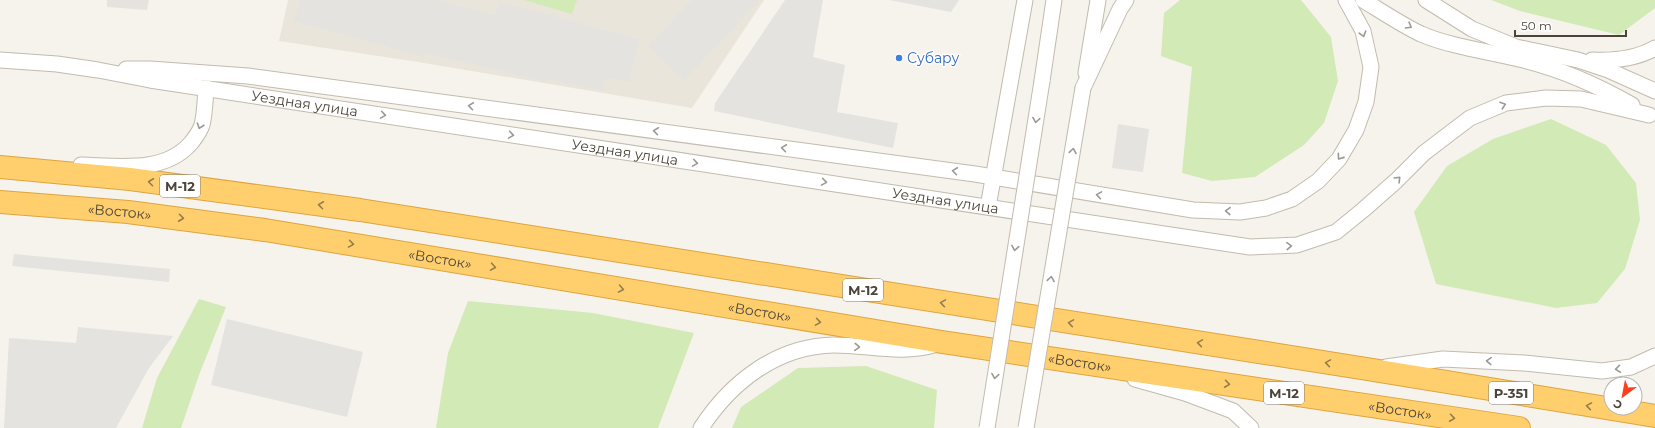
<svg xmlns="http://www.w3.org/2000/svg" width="1655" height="428" font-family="Montserrat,sans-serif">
<rect width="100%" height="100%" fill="#f6f3ec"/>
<polygon fill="#eae5da" points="288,0 764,0 692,108 418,62 279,41"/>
<polygon fill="#e6e2dd" points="107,0 149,0 147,10 107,7"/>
<g fill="#d2eab5">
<polygon points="524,0 577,0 572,14"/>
<polygon points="1180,0 1301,0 1331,37 1338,81 1324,123 1304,145 1255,177 1212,181 1182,173 1192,67 1161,56 1164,13"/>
<polygon points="1491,0 1655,0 1655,8 1619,35 1520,11"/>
<polygon points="1551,119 1606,145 1636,183 1640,220 1625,269 1597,303 1556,308 1436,284 1414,212 1447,166 1493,139"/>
<polygon points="199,299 226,307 199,375 181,428 142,428 157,378"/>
<polygon points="468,301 593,313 694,333 658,428 436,428 448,353"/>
<polygon points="866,366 937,390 934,428 732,428 741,407 798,368"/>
</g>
<g fill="#e5e3e0">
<polygon points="300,0 437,0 495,15 500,2 640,39 629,82 606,78 602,91 546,79 546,82 425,53 424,57 294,21"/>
<polygon points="692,0 760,0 683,81 648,46"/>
<polygon points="785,0 823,0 813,57 845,65 837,112 898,123 893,148 714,111 715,103"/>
<polygon points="889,0 959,0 951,12"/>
<polygon points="1118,124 1149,129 1143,172 1112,168"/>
<polygon points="14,254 170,269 169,282 12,266"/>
<polygon points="227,319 363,352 347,417 211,385"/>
<polygon points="78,327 173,336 149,368 116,428 4,428 9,338 76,343"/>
</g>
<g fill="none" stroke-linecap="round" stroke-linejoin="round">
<defs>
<g id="minor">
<path d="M1363 0C1381 11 1402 25 1421 34 1452 47 1486 51 1519 59 1558 68 1597 85 1632 105"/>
<polyline points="1426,0 1472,29 1516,47 1578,60 1608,70 1655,91"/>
<path id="s1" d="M0 60 57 64 98 70 150 80 1250 247 1297 245 1336 232 1363 210 1396 181 1424 153 1470 118 1506 103 1546 98 1581 99 1649 115"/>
<path d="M1592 60C1614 61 1636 59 1655 48"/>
<polyline points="126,69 150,69 248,76 975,174 1193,210 1240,212 1266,208 1292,199 1318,181 1339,159 1356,130 1366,102 1371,67 1363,31 1346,0"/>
<polyline points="1086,73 1098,0"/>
<polyline points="1042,81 1054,0"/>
<polyline points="1083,88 1120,9 1126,0"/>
<path d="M81 165C118 166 164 174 191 143 195 138 200 131 202 125 205 113 205 100 206 88"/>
<polyline points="988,207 1025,0"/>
<polyline points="1386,367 1443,359 1524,363 1602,371 1631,367 1655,356"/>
<polyline points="1135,379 1185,393 1233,411 1251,428"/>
<path d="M701 428C731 382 777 346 834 345 870 345 901 355 937 344"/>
</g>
<g id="highway">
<polyline points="0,167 130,179 360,210 1367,369 1655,416"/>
<path id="s2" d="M0 202 128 212 265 230 942 342 1519 428"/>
</g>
</defs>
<use href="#minor" stroke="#c2bbae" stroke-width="17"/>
<use href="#highway" stroke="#e0a43c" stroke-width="24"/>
<use href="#minor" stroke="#fff" stroke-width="15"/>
<use href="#highway" stroke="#ffcf6e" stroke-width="22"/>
<defs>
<g id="minor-bridge">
<polyline points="987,428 1042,81"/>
<polyline points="1026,428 1083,88"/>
</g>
</defs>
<use href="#minor-bridge" stroke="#c2bbae" stroke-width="17" stroke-linecap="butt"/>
<use href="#minor-bridge" stroke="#fff" stroke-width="15"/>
</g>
<defs><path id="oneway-chevron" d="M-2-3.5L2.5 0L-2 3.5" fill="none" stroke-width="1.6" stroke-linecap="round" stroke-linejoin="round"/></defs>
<g stroke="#9c9892">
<use href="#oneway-chevron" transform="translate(1409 26) rotate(30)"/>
<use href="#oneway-chevron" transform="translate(1363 34) rotate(73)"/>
<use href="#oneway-chevron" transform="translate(1503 105) rotate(-19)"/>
<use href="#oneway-chevron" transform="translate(471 106) rotate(-172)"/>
<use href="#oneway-chevron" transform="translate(383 115) rotate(9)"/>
<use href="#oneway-chevron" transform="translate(1036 120) rotate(99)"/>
<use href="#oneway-chevron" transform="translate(200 126) rotate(109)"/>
<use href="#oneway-chevron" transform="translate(656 131) rotate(-172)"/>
<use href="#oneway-chevron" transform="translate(511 135) rotate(9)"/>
<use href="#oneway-chevron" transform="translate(784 148) rotate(-172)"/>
<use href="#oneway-chevron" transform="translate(1073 151) rotate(-81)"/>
<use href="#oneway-chevron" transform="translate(1340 157) rotate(125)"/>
<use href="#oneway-chevron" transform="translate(695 163) rotate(9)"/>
<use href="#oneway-chevron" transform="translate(955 171) rotate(-172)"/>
<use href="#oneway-chevron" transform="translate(1398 179) rotate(-45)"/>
<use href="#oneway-chevron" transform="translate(824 182) rotate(9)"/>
<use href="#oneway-chevron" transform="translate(1099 195) rotate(-171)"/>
<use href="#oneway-chevron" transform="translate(1228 211) rotate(-178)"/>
<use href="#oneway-chevron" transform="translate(1289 246) rotate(-3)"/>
<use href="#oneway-chevron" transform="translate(1015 248) rotate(99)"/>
<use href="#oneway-chevron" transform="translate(1051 279) rotate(-81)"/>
<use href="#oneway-chevron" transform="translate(857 347) rotate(4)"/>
<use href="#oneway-chevron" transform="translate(1489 361) rotate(-177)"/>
<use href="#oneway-chevron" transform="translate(1618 369) rotate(172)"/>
<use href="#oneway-chevron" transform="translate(995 376) rotate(99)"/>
</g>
<g stroke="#937c4e">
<use href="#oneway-chevron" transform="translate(151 182) rotate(-173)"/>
<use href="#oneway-chevron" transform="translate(321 205) rotate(-172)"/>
<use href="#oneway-chevron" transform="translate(181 218) rotate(7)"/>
<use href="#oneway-chevron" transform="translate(351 244) rotate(9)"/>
<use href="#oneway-chevron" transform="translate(493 267) rotate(10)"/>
<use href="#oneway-chevron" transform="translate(621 289) rotate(10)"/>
<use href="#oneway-chevron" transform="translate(943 303) rotate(-171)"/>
<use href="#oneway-chevron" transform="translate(818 322) rotate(9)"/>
<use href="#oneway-chevron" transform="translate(1071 323) rotate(-171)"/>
<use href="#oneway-chevron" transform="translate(1200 343) rotate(-171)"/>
<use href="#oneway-chevron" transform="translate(1328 363) rotate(-171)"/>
<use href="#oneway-chevron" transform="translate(1227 384) rotate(8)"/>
<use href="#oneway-chevron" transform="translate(1589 406) rotate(-171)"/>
<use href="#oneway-chevron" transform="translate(1452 418) rotate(8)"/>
</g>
<circle fill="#3f7fe0" stroke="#fff" stroke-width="1.5" cx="899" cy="58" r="4"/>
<g text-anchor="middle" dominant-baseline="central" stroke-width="3" stroke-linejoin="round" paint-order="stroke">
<g fill="#fff" stroke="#817c74" stroke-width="1">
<rect x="160" y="175" width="40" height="22" rx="3"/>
<rect x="843" y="279" width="40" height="22" rx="3"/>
<rect x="1264" y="382" width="40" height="22" rx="3"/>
<rect x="1489" y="382" width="44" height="22" rx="3"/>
</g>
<g font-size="13" font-weight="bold" fill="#4b4439">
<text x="180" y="186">М-12</text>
<text x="863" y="290">М-12</text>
<text x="1284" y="393">М-12</text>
<text x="1511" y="393">Р-351</text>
</g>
<g font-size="14" fill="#366cbe" stroke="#fff" text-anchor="start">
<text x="907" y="58">Субару</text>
</g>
<g font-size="14" fill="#4b4439" stroke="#fff">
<text stroke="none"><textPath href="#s1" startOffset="308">Уездная улица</textPath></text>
<text stroke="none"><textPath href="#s1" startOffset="632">Уездная улица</textPath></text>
<text stroke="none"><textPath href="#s1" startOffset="956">Уездная улица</textPath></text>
<text stroke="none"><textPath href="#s2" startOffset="120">«Восток»</textPath></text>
<text stroke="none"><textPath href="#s2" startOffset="444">«Восток»</textPath></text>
<text stroke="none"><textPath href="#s2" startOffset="768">«Восток»</textPath></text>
<text stroke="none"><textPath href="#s2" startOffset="1092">«Восток»</textPath></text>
<text stroke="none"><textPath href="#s2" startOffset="1416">«Восток»</textPath></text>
</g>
</g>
<g transform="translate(1623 396) rotate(212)"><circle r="19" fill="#ffffff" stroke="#b7b4b0"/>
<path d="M0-3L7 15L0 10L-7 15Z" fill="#fc3f1d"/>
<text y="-6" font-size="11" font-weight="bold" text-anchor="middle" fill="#4b4439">С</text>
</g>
<path d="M1515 30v6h111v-6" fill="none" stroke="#4b4439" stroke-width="2"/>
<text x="1521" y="30" font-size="12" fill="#4b4439" stroke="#ffffff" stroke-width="3" paint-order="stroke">50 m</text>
</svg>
